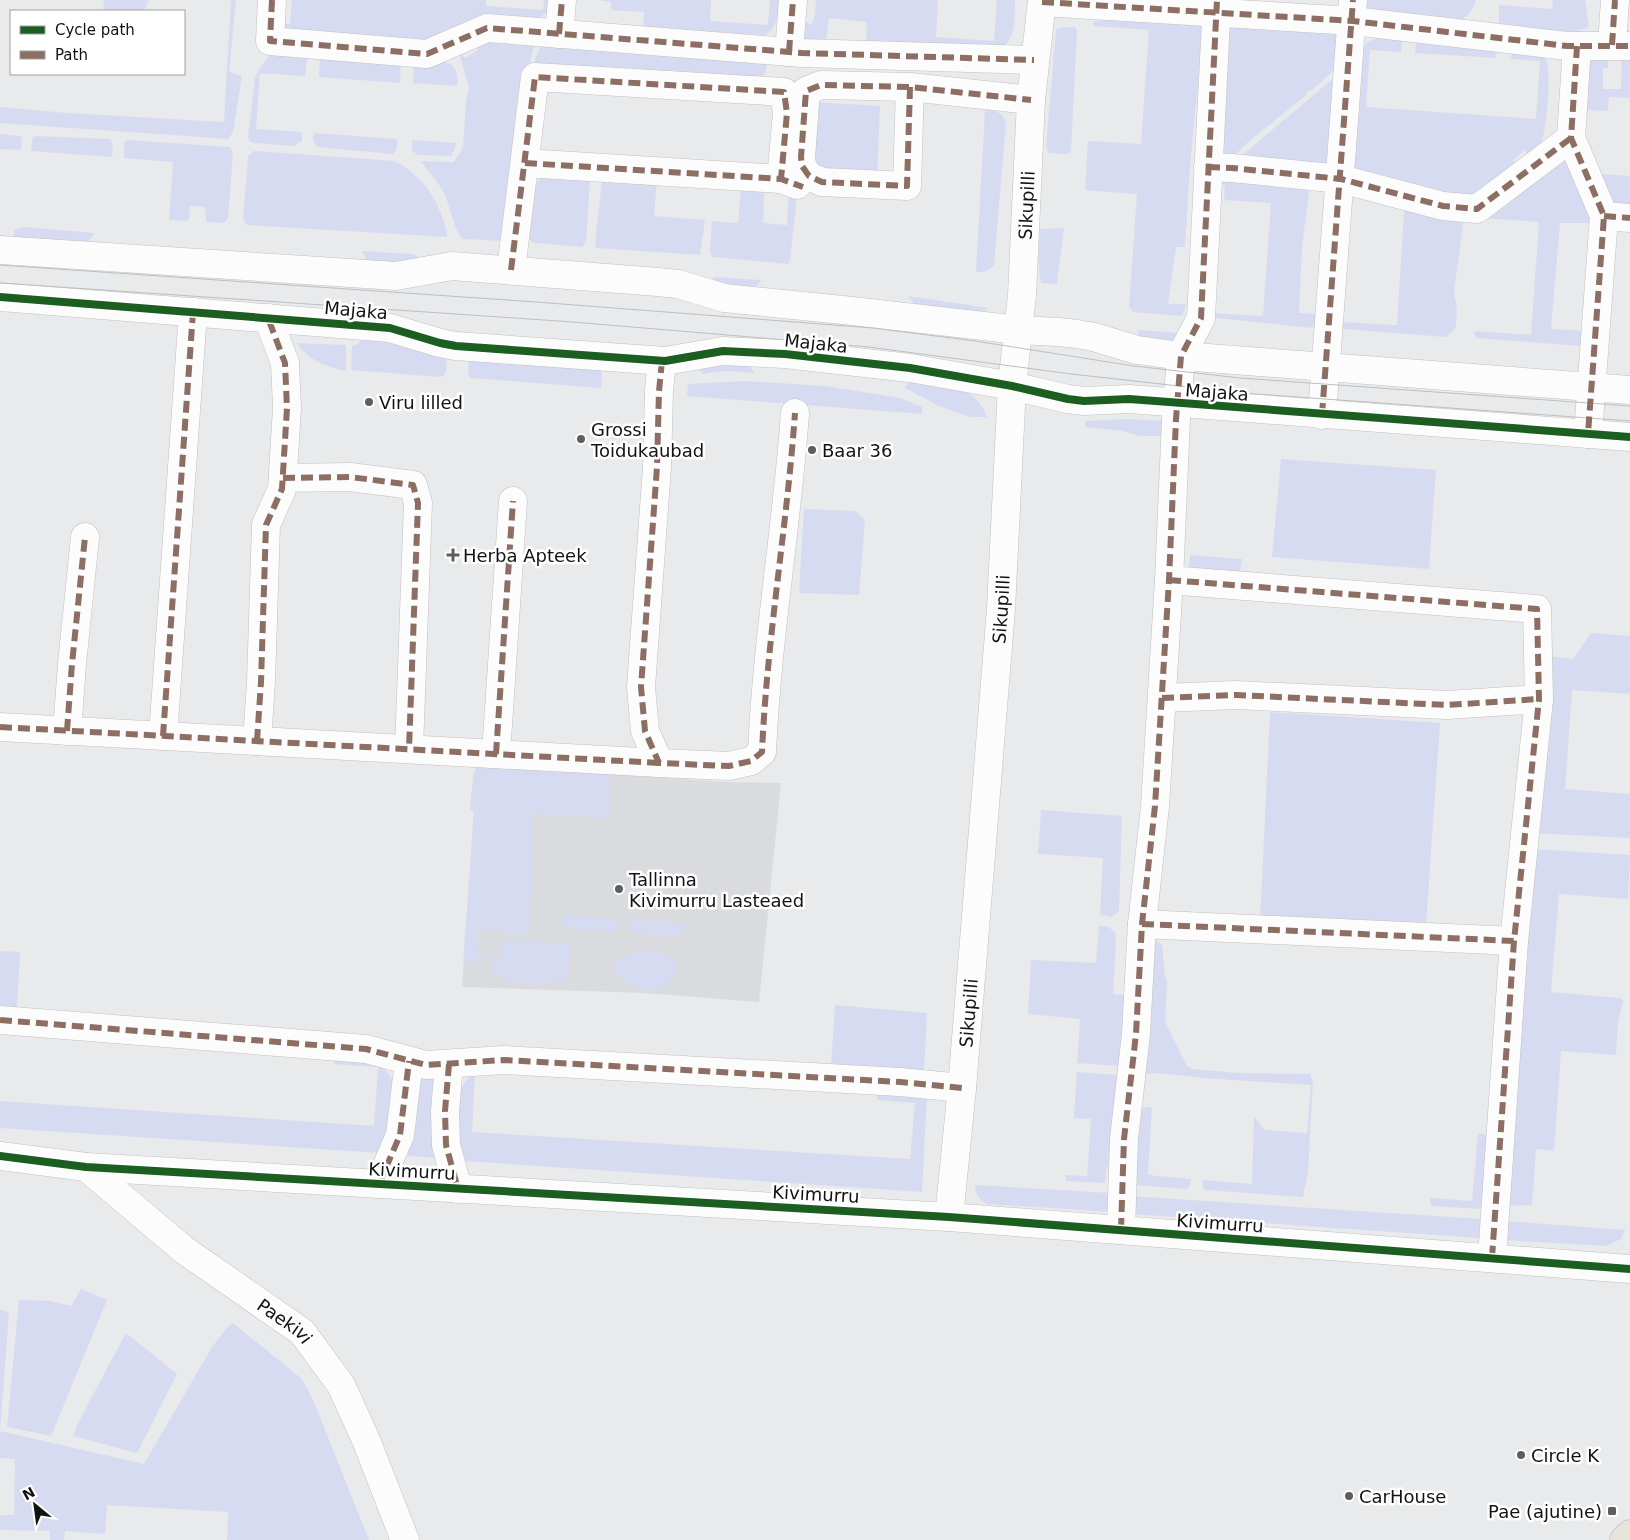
<svg xmlns="http://www.w3.org/2000/svg" width="1630" height="1540" font-family="'DejaVu Sans',sans-serif">
<rect width="100%" height="100%" fill="#e9eaeb"/>
<polygon fill="#d9dbdf" points="478,765 724,782 781,783 759,1002 644,993 462,987 474,812 470,810 472,787 474,772"/>
<g fill="#d7dbf2">
<polygon points="104,0 148,0 147,6 142,11 103,11"/>
<polygon points="231,0 236,0 229,72 242,76 233,132 228,139 0,123 0,107 67,113 224,122"/>
<polygon points="292,0 486,0 486,6 543,10 544,0 553,0 548,12 536,20 428,43 284,31 282,24 290,24"/>
<path d="M597 0H711L710 21 768 25 770 0H779C778 13 778 28 765 35L643 27 644 12 611 10V2Z"/>
<path d="M816 0H938L936 37 994 41 997 0H1015C1014 20 1018 36 1000 50L866 43 867 22 829 18 826 40 805 39 798 36 794 13 811 25 815 15Z"/>
<path d="M1363 0H1476C1473 11 1468 16 1458 22L1364 10Z"/>
<path d="M1553 0H1585L1589 26C1576 38 1521 27 1502 24L1499 23V5L1552 9Z"/>
<polygon points="1142,19 1204,22 1190,166 1185,247 1176,247 1168,304 1186,304 1184,309 1185,310 1182,316 1133,312 1130,308 1129,308 1137,194 1085,190 1088,141 1141,144 1149,30 1094,26 1093,23 1095,21"/>
<polygon points="1228,22 1329,29 1338,35 1340,65 1312,90 1308,91 1304,97 1248,142 1233,157 1221,156"/>
<polygon points="1061,27 1075,27 1077,30 1071,151 1068,154 1049,153 1046,147 1056,30"/>
<path d="M1376 38 1402 40 1401 52 1370 50 1366 107 1536 119 1540 61 1511 59 1512 51C1522 52 1538 50 1545 58 1553 66 1546 140 1539 150 1537 152 1533 155 1530 157L1525 150 1513 160 1518 167 1479 193 1463 197 1352 174 1359 117 1363 48 1368 42Z"/>
<path d="M536 39 527 74 518 94 503 241 463 239C454 231 450 205 444 193 438 181 428 172 421 161L454 162 463 147 466 101 469 88 460 56V52L465 58 478 50 474 44 476 42Z"/>
<path d="M543 40 766 62C767 71 765 75 758 80L548 64 535 66 534 62Z"/>
<polygon points="1416,42 1496,49 1495,58 1415,53"/>
<path d="M275 50 308 53 305 76 260 73 256 129 302 132V141L293 146 255 143 250 142 248 138 255 78C260 67 266 58 275 50Z"/>
<polygon points="320,53 401,59 400,83 319,77"/>
<polygon points="1608,57 1608,68 1603,68 1603,89 1621,89 1622,58 1630,58 1630,98 1609,97 1608,111 1584,110 1584,75 1590,59"/>
<path d="M414 61C435 61 461 55 457 86L413 83Z"/>
<polygon points="1341,72 1331,166 1240,157"/>
<polygon points="814,102 880,106 877,178 810,171"/>
<path d="M985 110C995 110 1003 112 1006 123L994 265C989 272 984 272 976 272Z"/>
<polygon points="314,133 397,139 397,148 393,154 317,147 313,140"/>
<polygon points="0,134 20,136 22,138 21,150 0,149"/>
<polygon points="35,136 110,139 113,144 112,157 31,151 32,138"/>
<polygon points="127,140 230,147 233,153 228,219 224,223 206,222 205,207 190,206 189,219 187,221 169,220 173,162 124,158 124,143"/>
<polygon points="412,140 457,143 451,156 418,155 412,151"/>
<path d="M254 151 395 161C418 174 432 190 441 214 444 222 447 229 447 237L247 225 243 218 248 156Z"/>
<polygon points="1567,157 1589,212 1590,223 1560,223 1551,329 1586,331 1581,346 1476,338 1474,331 1531,335 1539,222 1482,218 1489,208 1494,214 1507,205 1504,198"/>
<polygon points="542,174 590,178 586,242 582,247 535,243 529,239 533,191"/>
<polygon points="1601,174 1630,176 1630,208 1613,204"/>
<polygon points="1214,177 1310,182 1302,247 1299,313 1318,314 1321,323 1312,328 1208,317 1208,313 1263,316 1271,203 1224,200 1225,185 1214,185"/>
<polygon points="657,179 654,216 705,220 700,255 596,248 595,244 602,180"/>
<polygon points="760,188 764,194 763,223 787,225 789,188 797,196 790,261 788,264 712,257 710,251 712,221 738,223 741,190"/>
<polygon points="1409,208 1464,217 1454,292 1457,309 1456,326 1452,332 1445,337 1344,329 1341,326 1342,322 1397,325 1404,211"/>
<polygon points="23,227 95,233 84,246 14,239 14,231"/>
<polygon points="1064,228 1057,284 1041,283 1038,260 1040,229"/>
<polygon points="362,251 411,254 418,256 419,262 370,265"/>
<polygon points="714,277 761,280 753,291 711,284"/>
<polygon points="908,296 989,308 980,313 917,308"/>
<polygon points="1139,330 1182,333 1171,344 1137,339"/>
<polygon points="367,335 447,355 446,373 443,376 438,377 351,370 352,346 356,345"/>
<path d="M297 343 346 345V371C327 367 307 360 297 343Z"/>
<polygon points="469,360 602,367 601,388 471,378 468,375"/>
<polygon points="747,362 755,373 727,371 702,374 697,366"/>
<path d="M912 378C942 385 976 384 987 417H969L939 406 905 388Z"/>
<polygon points="746,381 825,386 900,398 922,407 922,414 687,396 688,384"/>
<polygon points="1128,419 1166,421 1165,436 1139,436 1123,431 1085,427 1085,421"/>
<polygon points="1281,459 1436,470 1429,569 1272,557"/>
<polygon points="804,509 855,511 865,520 859,595 799,593"/>
<polygon points="1190,555 1242,559 1240,573 1189,570"/>
<polygon points="1591,633 1630,636 1630,694 1572,690 1565,789 1630,794 1630,838 1532,833 1547,656 1573,659"/>
<polygon points="1270,712 1440,723 1426,925 1260,920"/>
<polygon points="478,765 610,774 609,818 532,813 531,850 534,851 528,935 502,934 502,930 478,929 477,954 491,954 463,964 474,812 470,810 474,772"/>
<polygon points="1041,810 1122,816 1119,911 1112,917 1100,915 1103,858 1038,854"/>
<polygon points="1531,849 1630,855 1628,899 1559,894 1551,992 1621,998 1623,1001 1618,1021 1616,1055 1561,1051 1554,1151 1536,1149 1532,1205 1501,1206"/>
<polygon points="562,915 618,919 616,932 561,927"/>
<polygon points="629,920 685,923 683,937 628,932"/>
<polygon points="1099,926 1107,926 1115,932 1116,943 1113,994 1125,995 1118,1066 1077,1063 1080,1019 1028,1014 1031,960 1096,963"/>
<polygon points="1153,938 1162,945 1165,975 1167,982 1165,1022 1187,1066 1192,1069 1238,1073 1310,1074 1313,1082 1311,1116 1308,1171 1303,1197 1205,1190 1203,1188 1202,1180 1252,1184 1254,1116 1264,1130 1307,1133 1311,1085 1203,1078 1159,1073 1145,1074"/>
<path d="M501 941 572 943 568 975C558 989 506 986 496 974 491 970 491 966 491 960L501 956Z"/>
<polygon points="0,951 20,952 17,1007 0,1006"/>
<path d="M640 951C656 952 670 953 678 969L669 982 662 988C656 989 648 991 642 990 630 988 610 974 615 961Z"/>
<polygon points="835,1005 927,1013 924,1070 831,1064"/>
<polygon points="336,1053 382,1066 395,1083 398,1112 380,1153 0,1128 0,1101 374,1126 378,1067 334,1064"/>
<polygon points="520,1065 519,1075 475,1072 472,1132 910,1159 915,1103 877,1100 877,1089 927,1093 922,1192 465,1161 458,1149 456,1129 460,1090 473,1070"/>
<polygon points="435,1072 436,1158 408,1156 414,1076"/>
<polygon points="1077,1072 1118,1075 1112,1153 1106,1172 1105,1183 1066,1181 1065,1175 1087,1176 1091,1119 1074,1118"/>
<polygon points="1147,1107 1152,1107 1148,1175 1191,1179 1190,1186 1186,1189 1133,1185 1138,1114 1142,1109"/>
<polygon points="1478,1133 1487,1135 1483,1209 1431,1206 1430,1198 1472,1201"/>
<path d="M975 1185 1111 1193 1112 1212 987 1204C978 1199 976 1194 975 1185Z"/>
<polygon points="1130,1196 1481,1219 1482,1236 1479,1238 1131,1214"/>
<polygon points="1505,1221 1625,1230 1621,1239 1606,1246 1504,1240"/>
<polygon points="81,1289 107,1300 51,1436 7,1427 19,1300 50,1301 71,1306"/>
<polygon points="0,1309 9,1313 0,1431 144,1464 212,1347 226,1329 233,1323 302,1379 314,1402 369,1540 227,1540 228,1512 107,1505 105,1534 65,1531 64,1540 50,1540 50,1531 0,1530 0,1515 14,1515 15,1459 0,1458"/>
<polygon points="126,1333 177,1374 137,1453 73,1436 78,1423"/>
</g>
<g fill="none" stroke-linecap="round" stroke-linejoin="round">
<defs>
<g id="minor">
<polyline points="272,0 270,41 427,54 487,28 802,53 1034,60"/>
<polyline points="1042,2 1353,21 1567,46 1630,46"/>
<polyline points="559,34 562,0"/>
<polyline points="1612,45 1615,0"/>
<polyline points="1577,46 1571,138 1604,216 1588,434"/>
<polyline points="789,52 793,0"/>
<polyline points="910,87 907,186 822,182 809,176 802,166 801,157 806,91 821,85 910,87 1031,100"/>
<polyline points="525,163 781,179 797,185"/>
<polyline points="1208,167 1232,168 1341,179 1443,206 1477,209 1571,138"/>
<polyline points="1604,216 1630,218"/>
<polyline points="0,250 396,276 452,266 658,282 678,284 724,298 843,310 1019,330 1058,332 1077,334 1094,337 1137,350 1181,356 1630,390"/>
<polyline points="511,270 535,77 784,92 787,113 781,179"/>
<polyline points="0,297 390,328 440,343 456,346 665,361 723,351 785,354 910,368 1012,386 1068,399 1084,401 1129,399 1630,437"/>
<path d="M662 361 659 391 657 467 641 687 645 731 659 763 729 766 751 761 762 752C767 638 787 526 795 413"/>
<polyline points="1322,415 1353,0"/>
<polyline points="283,478 350,477 413,485 418,503 409,749"/>
<polyline points="1169,580 1537,609 1539,699 1514,941 1492,1258"/>
<polyline points="1162,698 1236,695 1447,705 1539,699"/>
<polyline points="0,727 659,763"/>
<polyline points="67,731 72,664 85,537"/>
<polyline points="163,736 193,312"/>
<polyline points="257,741 261,682 266,525 282,489 287,408 285,363 268,318"/>
<polyline points="496,754 513,501"/>
<polyline points="1142,924 1514,941"/>
<polyline points="0,1020 366,1049 426,1065 504,1060 900,1082 962,1088"/>
<polyline points="449,1064 445,1111 446,1145 458,1189"/>
<polyline points="0,1156 86,1167 949,1217 1630,1269"/>
<path id="s1" d="M86 1167 184 1250 302 1332 341 1385 366 1440 405 1540"/>
<polyline points="379,1184 400,1135 409,1061"/>
<path id="s2" d="M949 1217 962 1088 1001 609 1012 386 1022 295 1031 100 1042 0"/>
<polyline points="1121,1230 1124,1139 1136,1034 1142,924 1155,806 1169,580 1176,419 1181,356 1201,318 1217,0"/>
</g>
<polyline id="highway" points="1624,1540 1630,1534"/>
</defs>
<use href="#minor" stroke="#c0c1c2" stroke-width="29"/>
<use href="#highway" stroke="#b3afa4" stroke-width="29"/>
<use href="#minor" stroke="#fcfcfc" stroke-width="28"/>
<use href="#highway" stroke="#e8e3da" stroke-width="28"/>
<g stroke="#bebebf" stroke-width="1">
<polyline points="0,265 536,302 873,328 975,341 1134,366 1240,378 1630,406"/>
<polyline points="0,283 573,322 869,347 1071,374 1242,393 1630,421"/>
</g>
<g stroke="#8d6e63" stroke-width="6" stroke-dasharray="12 6" stroke-linecap="butt">
<polyline points="272,0 270,41 427,54 487,28 802,53 1034,60"/>
<polyline points="1042,2 1353,21 1567,46 1630,46"/>
<polyline points="559,34 562,0"/>
<polyline points="1612,45 1615,0"/>
<polyline points="1577,46 1571,138 1604,216 1588,434"/>
<polyline points="789,52 793,0"/>
<polyline points="910,87 907,186 822,182 809,176 802,166 801,157 806,91 821,85 910,87 1031,100"/>
<polyline points="525,163 781,179 803,187"/>
<polyline points="1208,167 1232,168 1341,179 1443,206 1477,209 1571,138"/>
<polyline points="1604,216 1630,218"/>
<polyline points="511,270 535,77 784,92 787,113 781,179"/>
<path d="M662 361 659 391 657 467 641 687 645 731 659 763 729 766 751 761 762 752C767 638 787 526 795 413"/>
<polyline points="1322,415 1353,0"/>
<polyline points="283,478 350,477 413,485 418,503 409,749"/>
<polyline points="1169,580 1537,609 1539,699 1514,941 1492,1258"/>
<polyline points="1162,698 1236,695 1447,705 1539,699"/>
<polyline points="0,727 659,763"/>
<polyline points="67,731 72,664 85,537"/>
<polyline points="163,736 193,312"/>
<polyline points="257,741 261,682 266,525 282,489 287,408 285,363 268,318"/>
<polyline points="496,754 513,501"/>
<polyline points="1142,924 1514,941"/>
<polyline points="0,1020 366,1049 426,1065 504,1060 900,1082 962,1088"/>
<polyline points="449,1064 445,1111 446,1145 458,1189"/>
<polyline points="379,1184 400,1135 409,1061"/>
<polyline points="1121,1230 1124,1139 1136,1034 1142,924 1155,806 1169,580 1176,419 1181,356 1201,318 1217,0"/>
</g>
<defs>
<g id="cycleway">
<polyline points="0,297 390,328 440,343 456,346 665,361 723,351 785,354 910,368 1012,386 1068,399 1084,401 1129,399 1630,437"/>
<polyline points="0,1156 86,1167 949,1217 1630,1269"/>
</g>
</defs>
<use href="#cycleway" stroke="#fff" stroke-width="11"/>
<use href="#cycleway" stroke="#1b5e20" stroke-width="8"/>
</g>
<g fill="#5d5e5f" stroke="#fff" stroke-width="2">
<circle cx="369" cy="402" r="5"/>
<circle cx="581" cy="439" r="5"/>
<circle cx="812" cy="450" r="5"/>
<path d="M450.5 547.5h5v5h5v5h-5v5h-5v-5h-5v-5h5z"/>
<circle cx="619" cy="889" r="5"/>
<circle cx="1521" cy="1455" r="5"/>
<circle cx="1349" cy="1496" r="5"/>
<rect x="1607" y="1506" width="10" height="10" rx="2.5"/>
</g>
<g text-anchor="middle" dominant-baseline="central" stroke-width="5" stroke-linejoin="round" paint-order="stroke">
<g font-size="18" fill="#121213" stroke="#fff">
<text stroke="none"><textPath href="#s2" startOffset="1015">Sikupilli</textPath></text>
<text transform="translate(356 310) rotate(5)">Majaka</text>
<text transform="translate(816 343) rotate(6)">Majaka</text>
<text transform="translate(1217 392) rotate(4)">Majaka</text>
<text stroke="none"><textPath href="#s2" startOffset="610">Sikupilli</textPath></text>
<text stroke="none"><textPath href="#s2" startOffset="205">Sikupilli</textPath></text>
<text transform="translate(412 1171) rotate(3)">Kivimurru</text>
<text transform="translate(816 1194) rotate(3)">Kivimurru</text>
<text transform="translate(1220 1223) rotate(4)">Kivimurru</text>
<text stroke="none"><textPath href="#s1" startOffset="252">Paekivi</textPath></text>
</g>
<g font-size="18" fill="#121213" stroke="#fff" text-anchor="start">
<text x="379" y="402">Viru lilled</text>
<text x="591" y="429">Grossi<tspan x="591" dy="21">Toidukaubad</tspan></text>
<text x="822" y="450">Baar 36</text>
<text x="463" y="555">Herba Apteek</text>
<text x="629" y="879">Tallinna<tspan x="629" dy="21">Kivimurru Lasteaed</tspan></text>
<text x="1531" y="1455">Circle K</text>
<text x="1359" y="1496">CarHouse</text>
<text x="1602" y="1511" text-anchor="end">Pae (ajutine)</text>
</g>
</g>
<rect x="10" y="10" width="175" height="65" fill="#ffffff" stroke="#a0a0a1"/>
<rect x="20" y="26" width="25" height="8" fill="#1b5e20" stroke="#a0a0a1"/>
<text x="55" y="35" font-size="15" fill="#121213">Cycle path</text>
<rect x="20" y="51" width="25" height="8" fill="#8d6e63" stroke="#a0a0a1"/>
<text x="55" y="60" font-size="15" fill="#121213">Path</text>
<g transform="translate(35 1505) rotate(331)" stroke="#ffffff" stroke-width="4" paint-order="stroke">
<path d="M0-4L9 19L0 12L-9 19Z" fill="#121213"/>
<text y="-8" font-size="14" font-weight="bold" text-anchor="middle" fill="#121213">N</text>
</g>
</svg>
